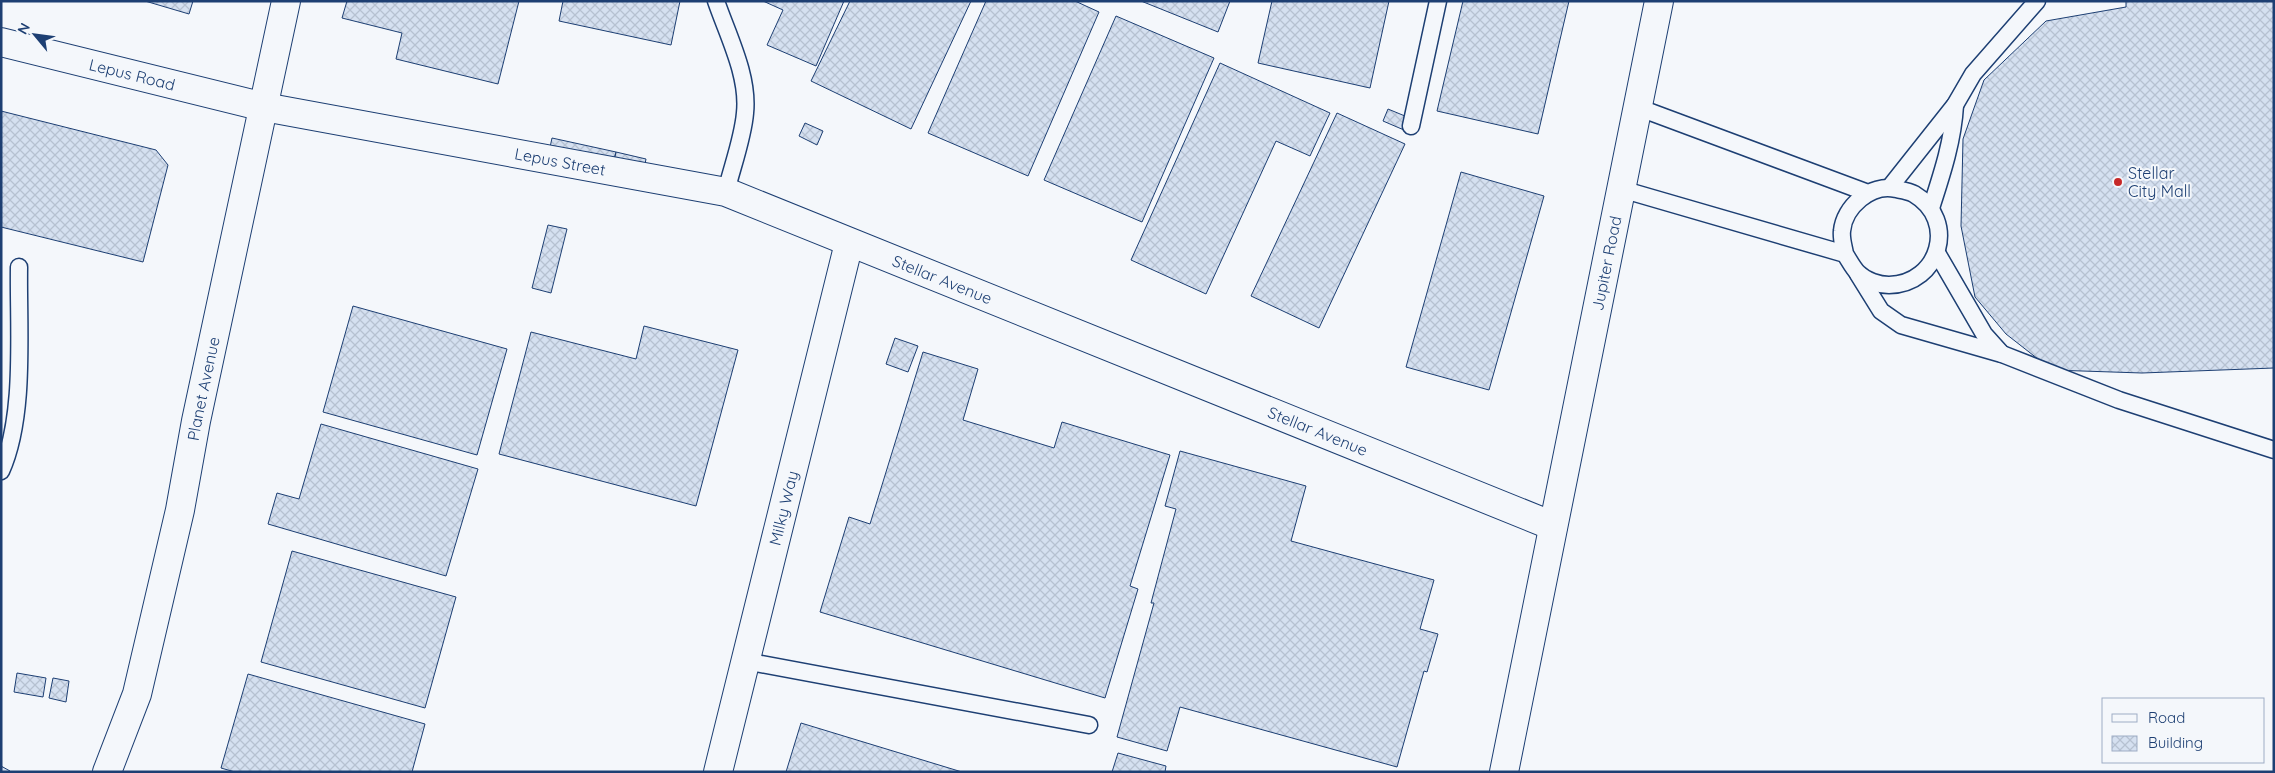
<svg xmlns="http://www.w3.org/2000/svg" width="2275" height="773" font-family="Quicksand,sans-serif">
<defs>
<pattern id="building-cross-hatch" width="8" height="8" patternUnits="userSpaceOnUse" patternTransform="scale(1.25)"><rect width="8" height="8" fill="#d5e0f0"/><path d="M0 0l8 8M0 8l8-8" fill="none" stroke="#b6c1d1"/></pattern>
</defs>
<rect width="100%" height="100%" fill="#f4f7fb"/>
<g fill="url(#building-cross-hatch)" stroke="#1d3f73">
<polygon points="145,1 193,1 189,14"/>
<polygon points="347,1 519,1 498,84 396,59 402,33 342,18"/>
<polygon points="563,1 680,1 671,45 559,21"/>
<polygon points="763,1 844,1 816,66 767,45 783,10"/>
<polygon points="850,1 971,1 911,129 811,81"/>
<polygon points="986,1 1075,1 1099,12 1028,176 928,133"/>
<polygon points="1141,1 1230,1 1218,32"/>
<polygon points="1272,1 1389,1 1370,88 1258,63"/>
<polygon points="1463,1 1569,1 1538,134 1437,111"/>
<polygon points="2126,1 2274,1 2274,368 2142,373 2052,370 2006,334 1975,297 1961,226 1963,139 1984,80 2046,21 2126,7"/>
<polygon points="1116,16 1214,58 1142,222 1044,180"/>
<polygon points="1220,63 1330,113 1310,156 1276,141 1206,294 1131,260"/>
<polygon points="1388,109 1417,121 1411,133 1383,121"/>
<polygon points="1,111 156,150 168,165 143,262 1,227"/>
<polygon points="1337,113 1405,144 1319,328 1251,296"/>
<polygon points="805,123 823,131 817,145 799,136"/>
<polygon points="552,138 616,152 612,167 549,152"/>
<polygon points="616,152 646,159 643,174 613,167"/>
<polygon points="1461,172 1544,196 1489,390 1406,367"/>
<polygon points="548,225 567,229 551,293 532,288"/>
<polygon points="353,306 507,349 477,455 323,412"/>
<polygon points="644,326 738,350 696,506 499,454 531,332 636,359"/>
<polygon points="895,338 918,346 908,372 886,364"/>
<polygon points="923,352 978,369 963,420 1054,448 1062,422 1170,455 1130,586 1138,589 1105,698 820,612 849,517 870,524"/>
<polygon points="321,424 478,469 446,576 268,524 277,493 299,499"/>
<polygon points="1180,451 1306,486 1291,541 1434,580 1420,629 1438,634 1427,672 1424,671 1397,767 1180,707 1167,751 1117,737 1154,603 1151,603 1176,509 1165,506"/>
<polygon points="292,551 456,597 425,708 261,662"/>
<polygon points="17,673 46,678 43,697 14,692"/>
<polygon points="248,674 425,724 412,772 235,772 221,768"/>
<polygon points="53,678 69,681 66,702 49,698"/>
<polygon points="801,723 962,772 786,772"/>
<polygon points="1118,753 1166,766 1165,772 1112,772"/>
<polygon points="1,766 10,771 10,772 1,772"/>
</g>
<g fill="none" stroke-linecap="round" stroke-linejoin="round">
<defs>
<g id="lane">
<path d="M716 1C728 36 749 76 745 113 743 138 732 167 726 192"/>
<polyline points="1637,107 1868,193"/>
<polyline points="1411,126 1438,1"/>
<polyline points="1890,187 1955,105 1973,74 2037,1"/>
<path d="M1621 189 1845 254C1849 260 1853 268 1858 273 1866 281 1879 285 1889 285 1940 284 1958 220 1914 194 1909 191 1901 190 1896 189 1871 183 1844 207 1842 231 1841 239 1844 247 1845 254"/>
<path d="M1931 208C1942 174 1953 141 1955 105"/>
<polyline points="1937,253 1984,334 2002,354"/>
<polyline points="1858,274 1881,311 1901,325 2002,354 2119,400 2274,450"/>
<path d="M1 471C26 416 18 328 19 267"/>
<polyline points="745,661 1089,725"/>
</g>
<g id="street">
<path id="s1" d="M1 42 264 107 726 192 1553 526"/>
<path id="s2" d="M107 772 137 694 180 510 196 421 286 1"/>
<path id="s3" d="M718 772 849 243"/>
<path id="s4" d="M1504 772 1659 1"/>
</g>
</defs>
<use href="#lane" stroke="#1d3f73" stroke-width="19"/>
<use href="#street" stroke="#1d3f73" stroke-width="30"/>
<use href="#lane" stroke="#f4f7fb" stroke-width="16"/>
<use href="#street" stroke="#f4f7fb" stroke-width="28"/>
</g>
<circle fill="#c62828" stroke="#f4f7fb" stroke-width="2" cx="2118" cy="182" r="5"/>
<g text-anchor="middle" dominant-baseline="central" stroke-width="4" stroke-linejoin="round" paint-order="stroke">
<g font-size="16" fill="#1d3f73" stroke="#f4f7fb">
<text stroke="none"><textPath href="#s1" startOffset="135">Lepus Road</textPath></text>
<text stroke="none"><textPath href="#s1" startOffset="572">Lepus Street</textPath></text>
<text stroke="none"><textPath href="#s4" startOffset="519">Jupiter Road</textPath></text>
<text stroke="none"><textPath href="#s1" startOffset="974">Stellar Avenue</textPath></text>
<text stroke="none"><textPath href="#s2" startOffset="396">Planet Avenue</textPath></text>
<text stroke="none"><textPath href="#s1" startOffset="1379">Stellar Avenue</textPath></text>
<text stroke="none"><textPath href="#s3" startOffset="272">Milky Way</textPath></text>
</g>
<g font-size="16" fill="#1d3f73" stroke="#f4f7fb" text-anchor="start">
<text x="2128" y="173">Stellar<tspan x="2128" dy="18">City Mall</tspan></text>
</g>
</g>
<rect width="2275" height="773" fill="none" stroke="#1d3f73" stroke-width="5"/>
<rect x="2102" y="698" width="162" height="65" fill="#f4f7fb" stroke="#9eadc5"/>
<rect x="2112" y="714" width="25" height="8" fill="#f4f7fb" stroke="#9eadc5"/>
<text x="2148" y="723" font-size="15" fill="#1d3f73">Road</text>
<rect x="2112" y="736" width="25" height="15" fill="url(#building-cross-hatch)" stroke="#9eadc5"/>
<text x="2148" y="748" font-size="15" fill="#1d3f73">Building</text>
<g transform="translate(35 35) rotate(299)" stroke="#f4f7fb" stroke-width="4" paint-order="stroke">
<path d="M0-4L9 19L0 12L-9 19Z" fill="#1d3f73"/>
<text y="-8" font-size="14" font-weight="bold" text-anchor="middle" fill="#1d3f73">N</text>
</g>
</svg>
